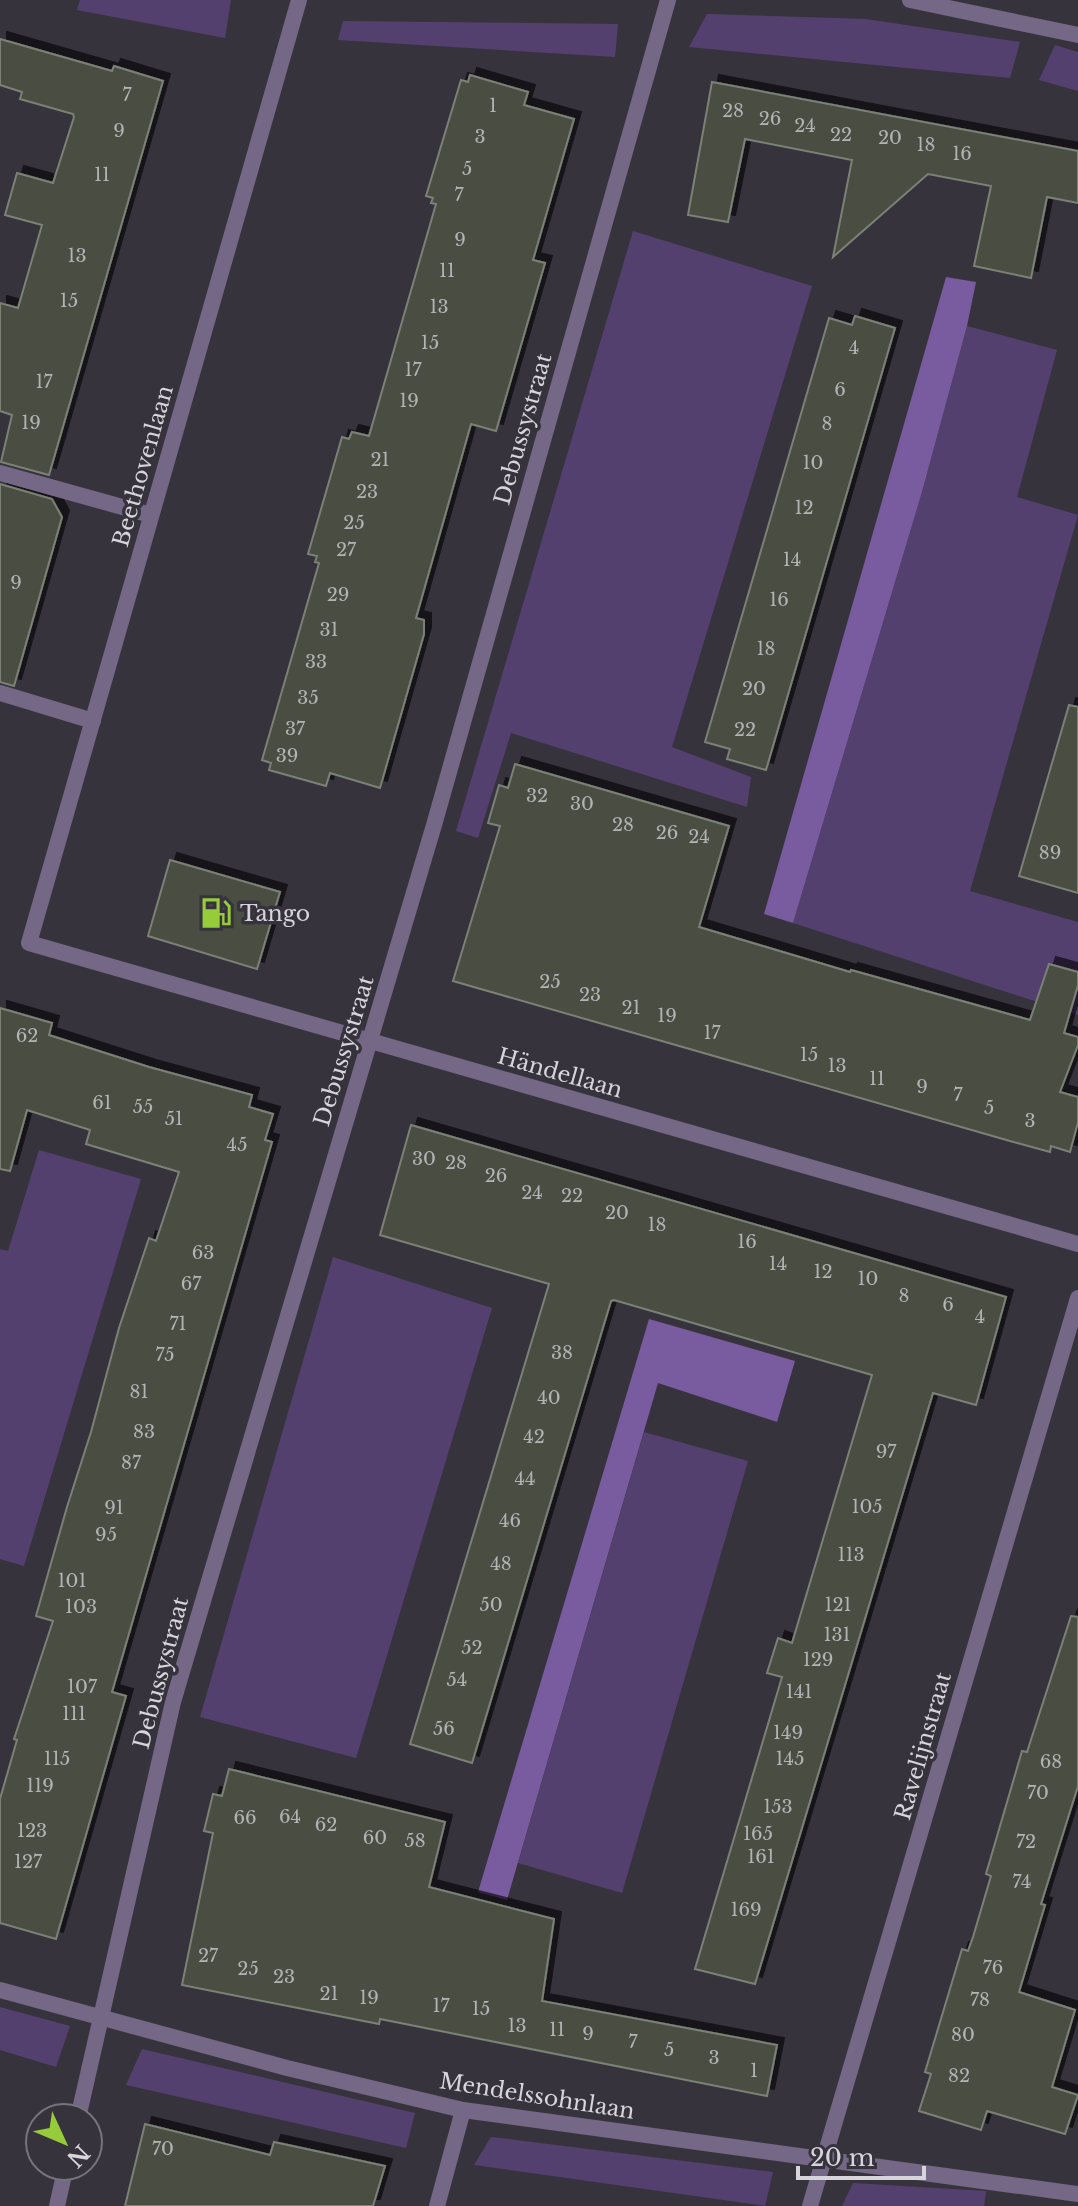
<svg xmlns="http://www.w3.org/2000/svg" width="1078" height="2206" font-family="'Libre Baskerville',serif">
<defs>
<filter id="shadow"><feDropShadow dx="7" dy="-7" stdDeviation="0" flood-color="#0009"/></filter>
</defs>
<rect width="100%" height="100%" fill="#37333d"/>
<g fill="#54406f">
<polygon points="80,0 231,0 225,38 77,10"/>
<polygon points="707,14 866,19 1020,42 1010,78 689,47"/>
<polygon points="343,21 618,24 615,57 338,40"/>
<polygon points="1055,45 1078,52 1078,91 1039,80"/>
<polygon points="633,231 812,286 672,747 751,777 747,807 511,733 478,838 456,831"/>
<polygon points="967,326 1057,350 1017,497 1078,515 970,891 1078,922 1078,1015 793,923 922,492"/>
<polygon points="39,1150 141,1179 24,1566 0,1559 0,1249 8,1251"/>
<polygon points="333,1257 492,1308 356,1758 200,1717"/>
<polygon points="644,1432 748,1461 622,1893 518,1863"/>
<polygon points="0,2007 70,2026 56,2067 0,2050"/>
<polygon points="142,2049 415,2113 406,2148 126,2085"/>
<polygon points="491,2137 773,2172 765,2206 474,2165"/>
<polygon points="853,2183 986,2191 984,2206 842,2206"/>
</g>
<g fill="#795b9f">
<polygon points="946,277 976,282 967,326 922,492 793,923 764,914"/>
<polygon points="649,1319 795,1361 777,1422 658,1383 507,1900 478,1892"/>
</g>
<g fill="#484d42" stroke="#7b8176" stroke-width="2" filter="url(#shadow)">
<polygon points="0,39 112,71 114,66 163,81 49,475 1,462 12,415 0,411 0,303 18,308 42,225 5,215 17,173 53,183 74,117 73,114 20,99 22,92 0,85"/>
<polygon points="470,75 528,92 524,105 574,119 533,260 545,263 496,431 471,424 416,618 424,620 424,634 380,788 330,773 326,786 269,770 271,763 262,760 319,563 315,562 317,556 308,554 342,437 349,439 352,432 369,436 436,204 431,203 433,198 426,196 461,80 468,82"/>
<polygon points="712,82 1078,151 1078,203 1047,197 1031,278 974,266 991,186 928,174 833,257 852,160 745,139 728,222 688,215"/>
<polygon points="855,316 895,328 766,770 727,759 730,749 705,742 829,318 852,325"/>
<polygon points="0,484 52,499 62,517 14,686 0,682"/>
<polygon points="1069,705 1078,707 1078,893 1019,876"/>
<polygon points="515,764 729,826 699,927 850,972 851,970 1030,1020 1049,964 1078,972 1078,985 1064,1033 1078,1037 1078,1045 1060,1092 1078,1097 1078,1122 1070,1152 1051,1146 1050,1152 1010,1141 453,981 500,826 488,823 499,785 508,788"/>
<polygon points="170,860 280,892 257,969 148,936"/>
<polygon points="0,1008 52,1023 49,1035 149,1067 252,1095 249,1107 273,1114 265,1140 272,1142 112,1692 126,1696 56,1939 0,1923 0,1799 17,1740 14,1739 53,1621 36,1616 67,1507 91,1432 119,1328 149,1238 156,1241 179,1172 86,1144 90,1130 27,1110 10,1171 0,1169"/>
<polygon points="411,1125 1006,1297 976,1405 933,1393 755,1984 695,1969 782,1677 767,1673 778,1638 792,1643 872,1375 614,1300 611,1301 472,1763 410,1744 549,1284 380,1235"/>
<polygon points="1071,1616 1078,1617 1078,1786 1041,1904 1045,1905 1019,1992 1075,2010 1052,2087 1078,2095 1065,2134 987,2111 981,2130 919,2111 931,2074 925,2072 962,1949 968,1951 973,1937 991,1876 986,1874 1022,1751 1027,1752"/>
<polygon points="229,1769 445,1822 429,1887 554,1919 542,2001 777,2045 767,2096 380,2019 379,2024 182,1985 213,1833 204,1831 213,1794 222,1796"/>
<polygon points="145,2124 270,2155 274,2142 385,2166 373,2206 125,2206"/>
</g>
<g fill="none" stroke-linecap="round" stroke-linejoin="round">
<g stroke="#746886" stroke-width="16">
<polyline points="299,0 29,943 1078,1244"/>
<polyline points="910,0 1078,35"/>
<polyline points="0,473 151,515"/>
<polyline points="0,693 93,721"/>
<polyline points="0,1990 287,2068 463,2110 1078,2194"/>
<polyline points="78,2118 173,1702 434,825 668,0"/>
<polyline points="57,2206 66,2166"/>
<polyline points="437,2206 463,2110"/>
<polyline points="810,2206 1078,1298"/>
</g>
</g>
<defs>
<symbol id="fuel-bare" viewBox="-9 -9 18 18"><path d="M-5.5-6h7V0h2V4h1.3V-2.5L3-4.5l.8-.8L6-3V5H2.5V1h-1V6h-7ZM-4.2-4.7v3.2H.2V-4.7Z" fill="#96cc3a" stroke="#37333d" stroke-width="2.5" paint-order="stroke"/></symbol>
</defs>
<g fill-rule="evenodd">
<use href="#fuel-bare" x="194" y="891" width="44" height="44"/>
</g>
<g text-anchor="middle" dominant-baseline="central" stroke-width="7" stroke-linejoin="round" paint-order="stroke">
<g font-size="18" fill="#b3b3b5">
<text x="127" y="95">7</text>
<text x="493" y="106">1</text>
<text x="733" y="111">28</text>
<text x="770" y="119">26</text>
<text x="805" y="126">24</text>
<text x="119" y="131">9</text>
<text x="841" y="135">22</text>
<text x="480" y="137">3</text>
<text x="890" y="138">20</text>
<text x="926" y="145">18</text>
<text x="962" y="154">16</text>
<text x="467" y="169">5</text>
<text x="102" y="175">11</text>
<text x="459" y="195">7</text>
<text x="460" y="240">9</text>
<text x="77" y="256">13</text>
<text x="447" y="271">11</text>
<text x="69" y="301">15</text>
<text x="439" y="307">13</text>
<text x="430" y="343">15</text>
<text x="854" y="348">4</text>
<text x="413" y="370">17</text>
<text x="44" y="382">17</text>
<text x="840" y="390">6</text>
<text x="409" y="401">19</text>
<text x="31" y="423">19</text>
<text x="827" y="424">8</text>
<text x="380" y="460">21</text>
<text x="813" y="463">10</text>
<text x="367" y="492">23</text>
<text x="804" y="508">12</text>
<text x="354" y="523">25</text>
<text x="346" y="550">27</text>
<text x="792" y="560">14</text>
<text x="16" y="583">9</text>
<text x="338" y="595">29</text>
<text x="779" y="600">16</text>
<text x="329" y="630">31</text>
<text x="766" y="649">18</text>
<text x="316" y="662">33</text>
<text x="754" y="689">20</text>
<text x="308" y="698">35</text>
<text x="295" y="729">37</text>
<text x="745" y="730">22</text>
<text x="287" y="756">39</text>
<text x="537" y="796">32</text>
<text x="582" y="804">30</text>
<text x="623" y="825">28</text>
<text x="667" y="833">26</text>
<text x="699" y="837">24</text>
<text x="1050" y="853">89</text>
<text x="550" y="982">25</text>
<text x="590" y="995">23</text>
<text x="631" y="1008">21</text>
<text x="667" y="1016">19</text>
<text x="712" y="1033">17</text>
<text x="27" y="1036">62</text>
<text x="809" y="1055">15</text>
<text x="837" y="1066">13</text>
<text x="877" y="1079">11</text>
<text x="922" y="1087">9</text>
<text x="958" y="1095">7</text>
<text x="102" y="1103">61</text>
<text x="143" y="1107">55</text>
<text x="989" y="1108">5</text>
<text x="174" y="1119">51</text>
<text x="1030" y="1121">3</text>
<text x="237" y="1145">45</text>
<text x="424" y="1159">30</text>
<text x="456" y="1163">28</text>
<text x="496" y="1176">26</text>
<text x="532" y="1193">24</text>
<text x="572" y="1196">22</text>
<text x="617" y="1213">20</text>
<text x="657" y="1225">18</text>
<text x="747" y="1242">16</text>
<text x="203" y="1253">63</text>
<text x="778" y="1264">14</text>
<text x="823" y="1272">12</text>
<text x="868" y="1279">10</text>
<text x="191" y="1284">67</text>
<text x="904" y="1296">8</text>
<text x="948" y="1305">6</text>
<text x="980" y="1317">4</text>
<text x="178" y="1324">71</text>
<text x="562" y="1353">38</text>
<text x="165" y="1355">75</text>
<text x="139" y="1392">81</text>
<text x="549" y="1398">40</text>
<text x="144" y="1432">83</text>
<text x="534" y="1437">42</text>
<text x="886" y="1452">97</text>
<text x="131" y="1463">87</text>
<text x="525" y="1479">44</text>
<text x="867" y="1507">105</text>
<text x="114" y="1508">91</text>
<text x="510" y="1521">46</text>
<text x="106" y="1535">95</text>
<text x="851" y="1555">113</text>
<text x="501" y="1564">48</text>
<text x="72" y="1581">101</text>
<text x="491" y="1605">50</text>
<text x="838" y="1605">121</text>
<text x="81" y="1607">103</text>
<text x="837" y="1635">131</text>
<text x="472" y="1648">52</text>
<text x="818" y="1660">129</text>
<text x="457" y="1680">54</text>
<text x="82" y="1687">107</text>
<text x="799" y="1692">141</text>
<text x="74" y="1714">111</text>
<text x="444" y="1729">56</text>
<text x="788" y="1733">149</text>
<text x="57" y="1759">115</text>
<text x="790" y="1759">145</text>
<text x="1051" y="1762">68</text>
<text x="40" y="1786">119</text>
<text x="1038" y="1793">70</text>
<text x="778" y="1807">153</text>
<text x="290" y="1817">64</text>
<text x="245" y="1818">66</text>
<text x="326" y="1825">62</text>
<text x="32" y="1831">123</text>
<text x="758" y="1834">165</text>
<text x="375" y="1838">60</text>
<text x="415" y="1841">58</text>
<text x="1026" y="1842">72</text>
<text x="761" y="1857">161</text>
<text x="28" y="1862">127</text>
<text x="1022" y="1882">74</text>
<text x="746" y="1910">169</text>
<text x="208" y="1956">27</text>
<text x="993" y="1968">76</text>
<text x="248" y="1969">25</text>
<text x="284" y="1977">23</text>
<text x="329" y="1994">21</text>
<text x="369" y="1998">19</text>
<text x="980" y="2000">78</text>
<text x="441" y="2006">17</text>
<text x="481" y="2009">15</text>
<text x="517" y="2026">13</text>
<text x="557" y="2030">11</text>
<text x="588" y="2034">9</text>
<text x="963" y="2035">80</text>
<text x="633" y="2042">7</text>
<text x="669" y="2050">5</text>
<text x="714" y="2058">3</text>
<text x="754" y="2071">1</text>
<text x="959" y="2076">82</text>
<text x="163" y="2149">70</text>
</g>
<g font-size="22" fill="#d7d5db" stroke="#37333d">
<text transform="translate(523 429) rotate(-74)">Debussystraat</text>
<text transform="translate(143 466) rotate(-74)">Beethovenlaan</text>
<text transform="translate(344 1051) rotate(-73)">Debussystraat</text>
<text transform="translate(560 1073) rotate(16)">Händellaan</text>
<text transform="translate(161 1673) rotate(-75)">Debussystraat</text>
<text transform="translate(923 1746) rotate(-74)">Ravelijnstraat</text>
<text transform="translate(537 2096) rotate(9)">Mendelssohnlaan</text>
</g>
<g font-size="22" fill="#d7d5db" stroke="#37333d" text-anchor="start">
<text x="240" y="913">Tango</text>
</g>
</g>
<g transform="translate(64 2142) rotate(134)"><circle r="38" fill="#37333d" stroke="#77747c" stroke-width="2"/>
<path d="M0-6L14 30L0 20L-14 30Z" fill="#96cc3a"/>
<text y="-12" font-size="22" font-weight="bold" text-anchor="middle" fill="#d7d5db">N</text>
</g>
<path d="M798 2166v12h126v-12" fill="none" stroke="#d7d5db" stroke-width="4"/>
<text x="810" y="2166" font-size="24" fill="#d7d5db" stroke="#37333d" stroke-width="6" paint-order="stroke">20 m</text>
</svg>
